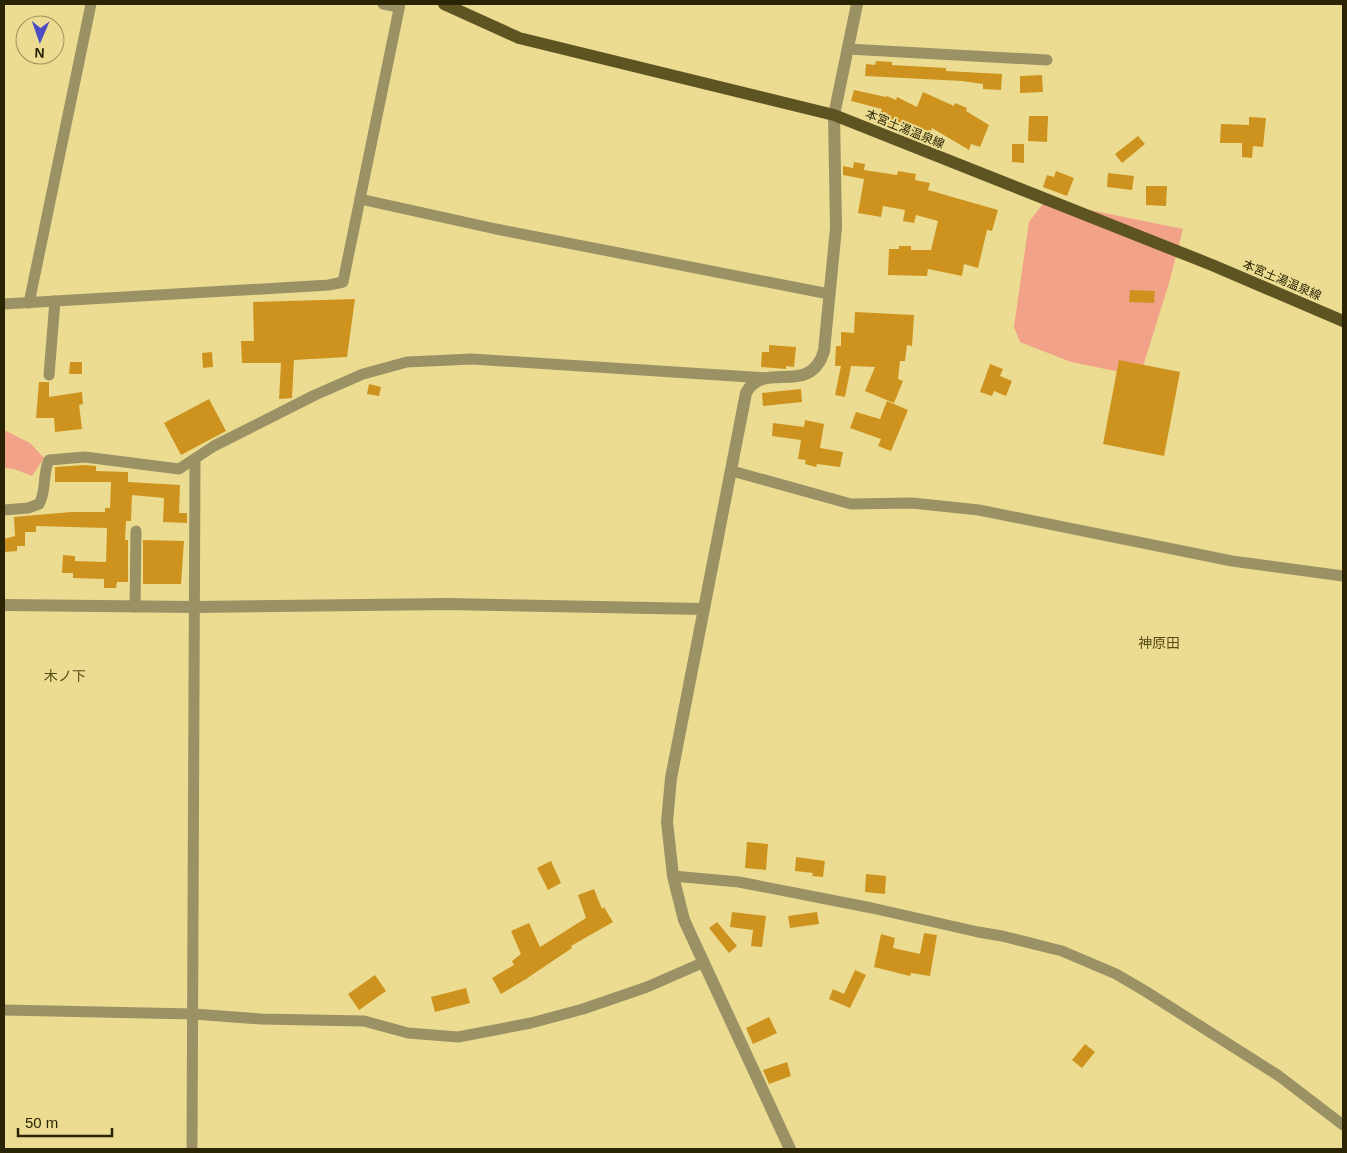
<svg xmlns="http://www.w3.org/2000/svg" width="1347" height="1153" font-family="Helvetica,'Noto Sans JP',sans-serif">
<rect width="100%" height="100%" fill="#ebdc92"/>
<g fill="#f1a289">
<polygon points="1045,201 1183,229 1169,283 1140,376 1071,362 1020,342 1014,327 1029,222"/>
<polygon points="4,430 30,443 44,458 32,476 14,469 4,468"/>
</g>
<g fill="#ce931f">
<polygon points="876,61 892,62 892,65 946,68 946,71 1002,74 1001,90 983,89 983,84 962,81 865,76 866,64 875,65"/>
<polygon points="1042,75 1043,92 1020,93 1020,76"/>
<polygon points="854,90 886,97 887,96 896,100 897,97 917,107 923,92 954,106 955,103 967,108 966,111 989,125 980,147 971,144 969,150 932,128 927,139 896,125 895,128 889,126 888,128 875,123 882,109 851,101"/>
<polygon points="1029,116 1048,116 1047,142 1028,141"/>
<polygon points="1249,117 1266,118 1263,147 1253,146 1252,158 1242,157 1242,143 1220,143 1221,124 1249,125"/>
<polygon points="1138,136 1145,144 1122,163 1115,154"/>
<polygon points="1012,144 1024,144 1024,163 1012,162"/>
<polygon points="854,162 865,164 864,170 897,175 898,171 916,174 915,180 930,183 928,190 998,210 992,231 987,230 978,268 964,264 962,276 928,269 927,276 888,275 889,249 899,249 899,246 911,246 911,250 931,250 938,221 916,215 914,223 903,221 905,210 883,206 881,217 858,213 864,179 843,175 843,166 853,168"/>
<polygon points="1056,171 1074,178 1067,196 1043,187 1047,175 1054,177"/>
<polygon points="1108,173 1134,176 1132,190 1107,187"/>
<polygon points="1146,186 1167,186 1166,206 1146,205"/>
<polygon points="1130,290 1155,291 1154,303 1129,302"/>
<polygon points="355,299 347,357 294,360 292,398 279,399 281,363 242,363 241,341 254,341 253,302"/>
<polygon points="855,312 914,315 912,346 907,345 905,361 900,361 898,379 903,381 894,403 865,391 875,367 851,366 845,397 835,395 841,366 835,366 836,346 841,346 841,332 854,333"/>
<polygon points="769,345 796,347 794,367 786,366 786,369 761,367 762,352 769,352"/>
<polygon points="212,352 213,367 203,368 202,353"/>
<polygon points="1119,360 1180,372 1164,456 1103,444"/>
<polygon points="70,362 82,362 82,374 69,374"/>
<polygon points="990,364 1003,369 1000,376 1012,381 1006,396 994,391 992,396 980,392"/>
<polygon points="39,382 49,382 49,397 82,392 83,404 79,405 82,429 55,432 54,418 36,418"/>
<polygon points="369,384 381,387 379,396 367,394"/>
<polygon points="801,389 802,402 763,406 762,393"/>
<polygon points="209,399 226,431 181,455 164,423"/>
<polygon points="887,401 908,410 891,451 878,446 881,439 850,428 856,412 880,419"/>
<polygon points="805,420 824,424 820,448 843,452 840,467 817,464 816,467 805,464 806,460 798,459 801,440 772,436 773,423 804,427"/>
<polygon points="85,465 96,466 96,471 128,472 128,482 180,485 179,513 187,513 187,523 163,522 164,498 132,495 131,521 126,521 125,540 128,540 128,582 117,582 116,588 104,588 104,579 73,578 73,573 62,573 63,555 75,556 75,561 106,562 107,528 36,526 36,532 25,532 25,546 17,546 17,551 4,552 4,539 15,536 14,517 71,512 105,512 105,508 110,508 111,482 55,482 55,467"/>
<polygon points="143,540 184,541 181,584 143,584"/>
<polygon points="747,842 768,844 766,870 745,868"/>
<polygon points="796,857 825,861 823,877 812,876 813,873 795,871"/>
<polygon points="551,861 561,883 548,890 537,868"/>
<polygon points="866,874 886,876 885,894 865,892"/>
<polygon points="594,889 602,909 604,907 613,922 571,946 572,948 526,979 501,994 492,978 514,965 512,961 521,954 511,931 529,923 540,947 586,918 578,895"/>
<polygon points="732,912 766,916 762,947 751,946 753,930 730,927"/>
<polygon points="817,912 819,924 790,928 788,916"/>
<polygon points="717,922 737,946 729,953 709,928"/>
<polygon points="924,933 937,935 930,976 911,973 910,976 874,967 881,934 895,938 893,948 920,954"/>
<polygon points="855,970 866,975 850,1008 829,999 833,989 844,994"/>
<polygon points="375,975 386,991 359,1010 348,994"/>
<polygon points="466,988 470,1003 435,1012 431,997"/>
<polygon points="769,1017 777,1033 753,1044 746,1028"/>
<polygon points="1085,1044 1095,1052 1082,1068 1072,1060"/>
<polygon points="787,1062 791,1076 769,1084 763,1070"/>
</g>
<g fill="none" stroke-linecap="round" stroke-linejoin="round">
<g stroke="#9a9165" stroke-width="11">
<polyline points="383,4 399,7"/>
<polyline points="848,49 1047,60"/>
<polyline points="360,199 496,229 829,294"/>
<polyline points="29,303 91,4"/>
<polyline points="4,304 329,285 343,282 400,4"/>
<polyline points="49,375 55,301"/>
<polyline points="732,471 851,504 912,503 979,510 1232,561 1343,576"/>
<path d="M4 510 28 508 39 504C47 491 42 474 49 460L85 457 179 469 214 446 315 395 363 374 407 362 472 359 766 378"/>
<polyline points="135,607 136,531"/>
<polyline points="673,876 739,882 872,908 978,932 1002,936 1062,951 1116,974 1145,991 1279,1076 1343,1125"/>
<polyline points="4,1010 193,1014 261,1019 364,1021 408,1033 458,1037 531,1023 583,1009 647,987 702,963"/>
<polyline points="192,1149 195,461"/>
</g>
<g stroke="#9a9165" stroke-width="12">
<polyline points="4,605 194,607 448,604 703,609"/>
<path d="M790 1149 684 920 673 876 667 822 671 778 746 393C763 359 810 398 824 351L836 228 834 115 857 4"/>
</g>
<polyline stroke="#5e5422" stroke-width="12" points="444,4 519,38 834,115 1212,265 1343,321"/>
</g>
<g text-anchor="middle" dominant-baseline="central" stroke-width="4" stroke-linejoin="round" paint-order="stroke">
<g font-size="12" fill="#2a2404" stroke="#ebdc92">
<text transform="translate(905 129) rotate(22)">本宮土湯温泉線</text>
<text transform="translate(1282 280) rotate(23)">本宮土湯温泉線</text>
</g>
<g font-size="14" fill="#574c12" stroke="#ebdc92">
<text x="1159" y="643">神原田</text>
<text x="65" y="676">木ノ下</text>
</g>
</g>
<rect width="1347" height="1153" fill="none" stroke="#2a2404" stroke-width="10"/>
<g transform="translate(40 40) rotate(182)"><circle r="24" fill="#ebdc92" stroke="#9e9259"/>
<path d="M0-4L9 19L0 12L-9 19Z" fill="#4e4cc2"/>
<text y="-8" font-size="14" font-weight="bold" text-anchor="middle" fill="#2a2404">N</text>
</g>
<path d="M18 1128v8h94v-8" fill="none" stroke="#2a2404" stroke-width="2.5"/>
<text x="25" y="1128" font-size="15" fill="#2a2404" stroke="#ebdc92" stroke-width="4" paint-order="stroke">50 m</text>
</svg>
